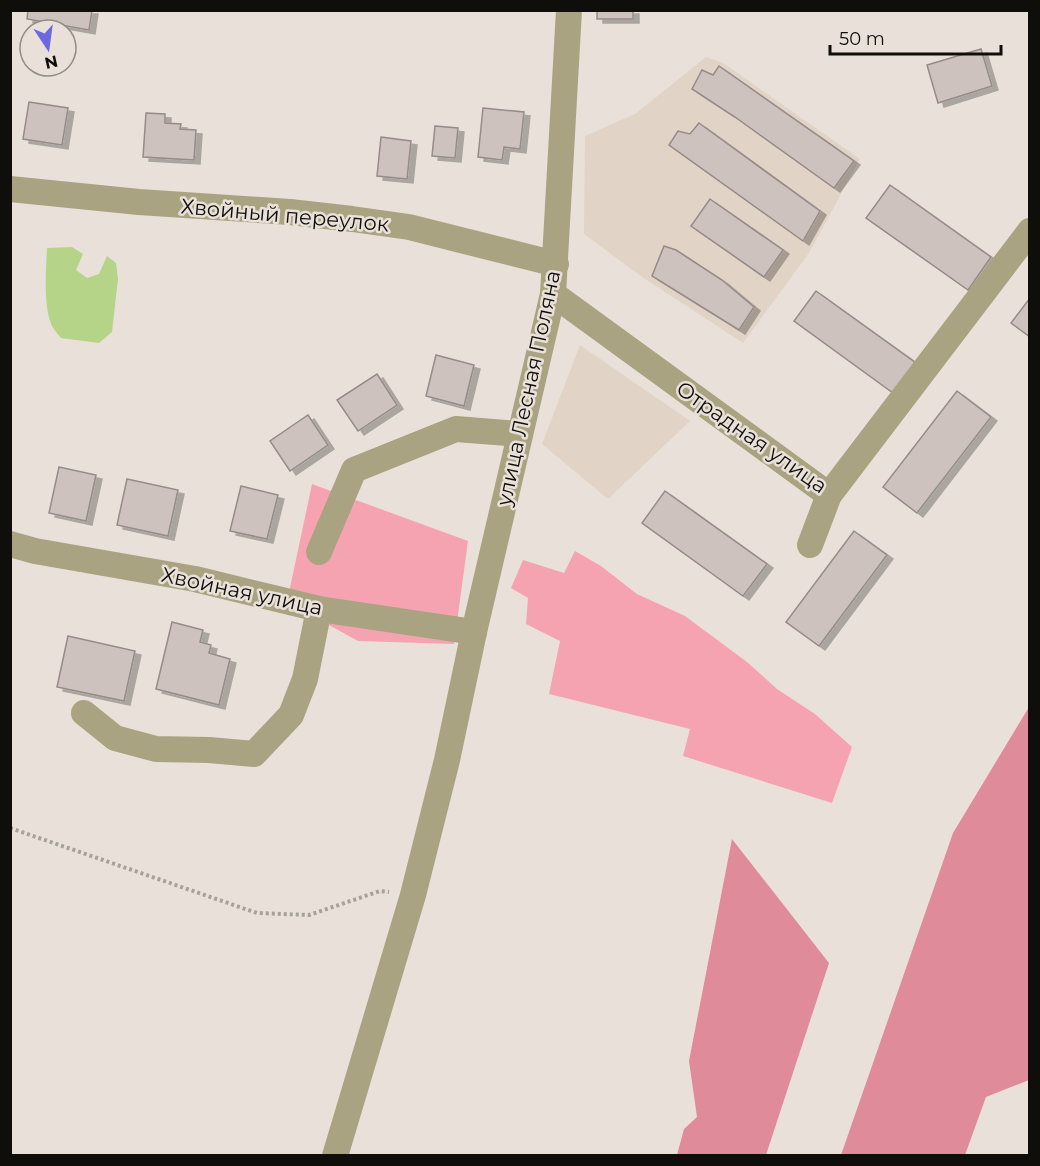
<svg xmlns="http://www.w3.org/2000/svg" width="1040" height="1166" font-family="Montserrat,sans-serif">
<defs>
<filter id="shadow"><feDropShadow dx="6" dy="4" stdDeviation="0" flood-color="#0004"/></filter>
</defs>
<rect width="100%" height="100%" fill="#e9e1d9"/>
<g fill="#e1d3c6">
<polygon points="706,57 723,63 860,159 809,253 743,343 642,277 584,234 585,136 635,114"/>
<polygon points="580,345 690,421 608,499 542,444"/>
</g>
<g fill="#f6a3b1">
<polygon points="312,484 468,541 454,644 358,641 287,602"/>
<polygon points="575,551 601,566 637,594 685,616 747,662 777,689 815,714 852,747 832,803 683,756 690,729 549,694 560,641 526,624 528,598 511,588 523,560 564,573"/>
</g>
<g fill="#e08b99">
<polygon points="1029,707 1029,1080 986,1097 965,1155 841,1155 953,833"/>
<polygon points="732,839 829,963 766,1155 677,1155 684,1129 697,1117 689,1061"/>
</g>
<path fill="#b5d488" d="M72 247 83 254 76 270 87 278 99 274 107 256 116 263 118 279 112 332 99 343 61 338C58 334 54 330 52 326 43 308 46 269 47 248Z"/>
<g fill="#cec2bf" stroke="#968b88" stroke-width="1.5" filter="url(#shadow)">
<polygon points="28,10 92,10 89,30 27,19"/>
<rect x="597" y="10" width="36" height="9"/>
<polygon points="981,49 992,86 938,103 927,65"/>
<polygon points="719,66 854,161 834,188 735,117 692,89 702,70 713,75"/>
<polygon points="29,102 68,108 62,145 23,139"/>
<polygon points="483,108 524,112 520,149 504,147 502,160 478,157"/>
<polygon points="146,113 165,114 165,123 181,124 180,129 196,130 194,160 143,157"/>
<polygon points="699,123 820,211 803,241 669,145 678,131 690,134"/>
<polygon points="435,126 458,128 455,158 432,156"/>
<polygon points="381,137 411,141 407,179 377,176"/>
<polygon points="890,185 991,257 968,290 866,218"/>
<polygon points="710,199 783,250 764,277 691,226"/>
<polygon points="664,246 676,250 722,280 754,307 739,330 652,276"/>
<polygon points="816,291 916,363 893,393 794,321"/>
<polygon points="1030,298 1030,337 1011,323"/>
<polygon points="436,355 474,365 464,406 426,396"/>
<polygon points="377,374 397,405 358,431 337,400"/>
<polygon points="957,391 991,417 917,513 883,487"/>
<polygon points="308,415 328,445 290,471 270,441"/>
<polygon points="59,467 96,475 86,521 49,513"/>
<polygon points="127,479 178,490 168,536 117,525"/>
<polygon points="241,486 278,495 267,539 230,531"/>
<polygon points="665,491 767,564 743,596 642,523"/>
<polygon points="854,531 887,555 819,646 786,622"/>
<polygon points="172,622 203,630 200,642 211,645 209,653 230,659 219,705 156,689"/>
<polygon points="68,636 135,651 124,701 57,687"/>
</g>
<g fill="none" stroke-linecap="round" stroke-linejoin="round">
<polyline stroke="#a7a19a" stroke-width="4" stroke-dasharray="3 3" stroke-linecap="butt" points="10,828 257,913 309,915 380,891 389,892"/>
<g stroke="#aaa381" stroke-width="26">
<polyline points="10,189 139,202 290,212 352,219 409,227 556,264"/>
<polyline points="553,294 829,495"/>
<polyline points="10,544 35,551 195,579 319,609 474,632"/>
<polyline points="810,545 829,495 1030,231"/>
<polyline points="319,552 354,470 456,429 520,434"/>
<polyline points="84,713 115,738 156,749 209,750 254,754 291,715 305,679 319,609"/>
<polyline points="335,1156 413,895 447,760 474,632 553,294 569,10"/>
</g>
</g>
<g text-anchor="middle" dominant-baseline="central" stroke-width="5" stroke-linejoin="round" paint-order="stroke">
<g font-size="21" fill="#100e0b" stroke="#e9e1d9">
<text transform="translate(285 215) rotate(5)">Хвойный переулок</text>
<text transform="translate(528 388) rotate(-78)">улица Лесная Поляна</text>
<text transform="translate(752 437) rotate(35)">Отрадная улица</text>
<text transform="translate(242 591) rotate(12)">Хвойная улица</text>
</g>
</g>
<rect width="1040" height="1166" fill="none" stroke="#100e0b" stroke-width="24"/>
<g transform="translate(48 48) rotate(167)"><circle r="28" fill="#e9e1d9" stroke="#928d87" stroke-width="1.5"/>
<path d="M0-4.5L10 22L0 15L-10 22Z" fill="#6c68e2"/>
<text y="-9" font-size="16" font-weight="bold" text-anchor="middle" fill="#100e0b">N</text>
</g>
<path d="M830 45v9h171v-9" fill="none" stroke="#100e0b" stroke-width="3"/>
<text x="839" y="45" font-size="18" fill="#100e0b" stroke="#e9e1d9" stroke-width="4.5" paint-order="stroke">50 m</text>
</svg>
